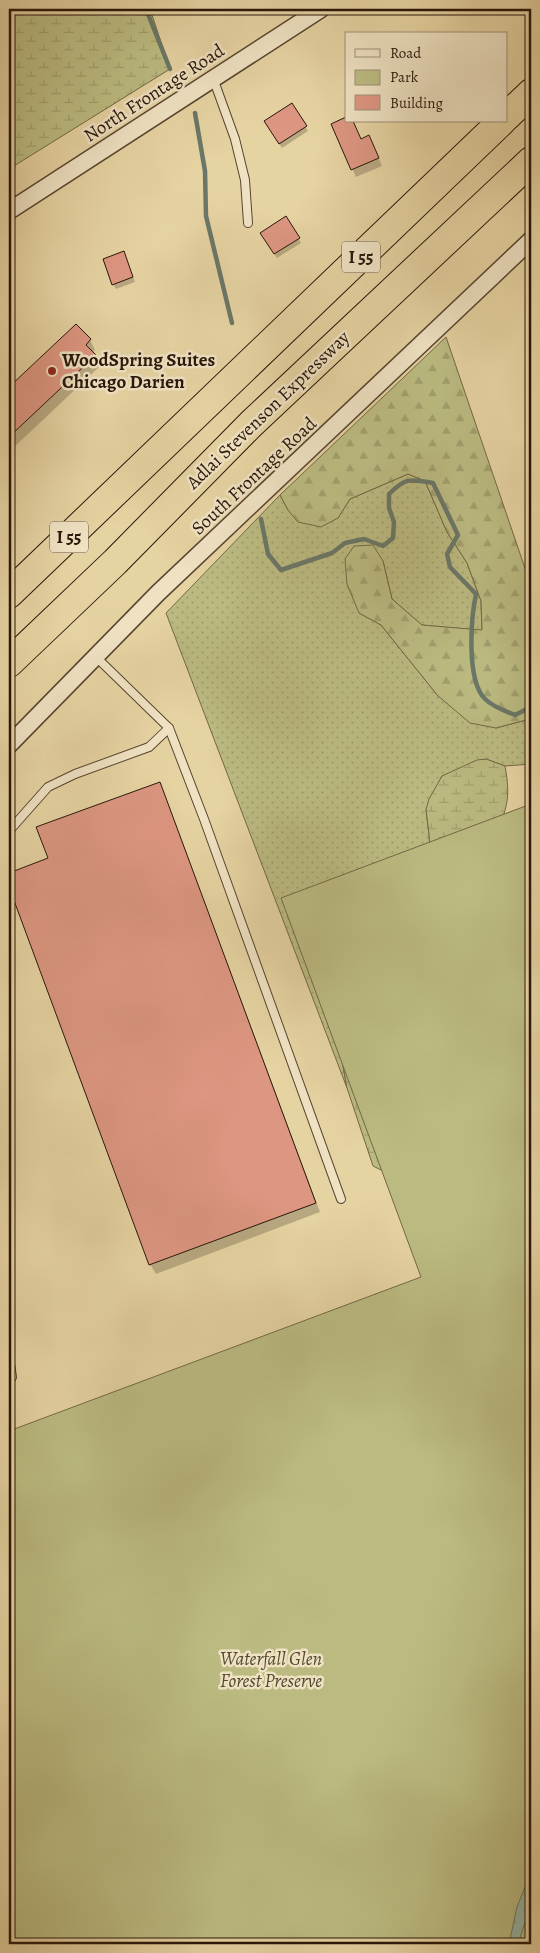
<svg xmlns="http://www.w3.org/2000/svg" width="540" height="1953" font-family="Alegreya,serif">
<defs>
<pattern id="grass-dots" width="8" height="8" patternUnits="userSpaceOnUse" patternTransform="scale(1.25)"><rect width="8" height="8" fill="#bbbb81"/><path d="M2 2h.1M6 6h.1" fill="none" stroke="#a1a06e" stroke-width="1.8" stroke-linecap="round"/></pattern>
<pattern id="forest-firs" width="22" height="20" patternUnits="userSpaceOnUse" patternTransform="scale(1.25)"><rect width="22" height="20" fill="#bbbb81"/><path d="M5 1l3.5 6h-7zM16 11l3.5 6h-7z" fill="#a1a06e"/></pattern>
<pattern id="wetland-marsh" width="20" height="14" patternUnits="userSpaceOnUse" patternTransform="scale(1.25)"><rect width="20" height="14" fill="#bbbb81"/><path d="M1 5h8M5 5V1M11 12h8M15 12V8" fill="none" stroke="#a1a06e"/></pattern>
<pattern id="water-ripples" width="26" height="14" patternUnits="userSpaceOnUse" patternTransform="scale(1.25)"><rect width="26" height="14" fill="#96b8a6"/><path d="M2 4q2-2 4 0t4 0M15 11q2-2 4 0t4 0" fill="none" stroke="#819d8e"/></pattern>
</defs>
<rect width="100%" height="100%" fill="#e6d3a2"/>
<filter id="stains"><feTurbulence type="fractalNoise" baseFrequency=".004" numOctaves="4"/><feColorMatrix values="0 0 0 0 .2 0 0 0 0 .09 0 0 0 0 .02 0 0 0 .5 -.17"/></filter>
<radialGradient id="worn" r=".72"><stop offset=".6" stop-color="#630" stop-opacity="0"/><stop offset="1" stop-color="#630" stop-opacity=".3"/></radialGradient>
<polygon fill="url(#grass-dots)" stroke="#726846" points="408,474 425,481 447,532 467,563 481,601 482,631 422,625 392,599 383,561 359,613 381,625 438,696 496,728 526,720 531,736 531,764 505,766 486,759 442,776 426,810 429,834 431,866 341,1055 347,1088 166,613 280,495 288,510 338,518 350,499"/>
<polygon fill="url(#forest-firs)" stroke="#726846" points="446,337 529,580 531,580 531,736 526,720 496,728 470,723 438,696 381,625 359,613 347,584 345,559 354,546 373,545 383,561 392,599 422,625 482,630 481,601 467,563 447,532 425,481 408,474 350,499 338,518 321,527 298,522 288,510 280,495"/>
<g fill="url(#wetland-marsh)" stroke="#726846">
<polygon points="9,9 150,9 170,69 9,169"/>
<path d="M486 759 505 766C511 799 507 807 495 838L395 1177 373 1166 347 1088 341 1055 431 866 429 834 426 810 429 799 442 776 477 760Z"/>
</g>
<polygon fill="#bbbb81" stroke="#726846" points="531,804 531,1944 9,1944 9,1431 421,1277 281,898"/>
<polygon fill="url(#water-ripples)" stroke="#6a7768" points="531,1872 531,1904 518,1944 509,1944 517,1907"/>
<g fill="#0003">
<polygon points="291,105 308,131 282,148 268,126"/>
<polygon points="346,118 346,121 353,121 361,140 373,144 382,166 356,177 333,124"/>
<polygon points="286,218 301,243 277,258 261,234"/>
<polygon points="126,258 135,282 116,289 113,284"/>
<polygon points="76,326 90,340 95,350 92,353 100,366 9,452 9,389"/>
<polygon points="159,783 164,793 320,1212 156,1274 150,1264 9,883 9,874 50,859"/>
</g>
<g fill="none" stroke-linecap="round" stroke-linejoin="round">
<g stroke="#6a7768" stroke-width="4.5">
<polyline points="146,9 170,69"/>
<polyline points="195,113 205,171 206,216 232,323"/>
<path d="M261 519 268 554 281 570 332 553 345 543 364 539 383 546 393 538 394 522 389 508V494C406 477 410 479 433 483L458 535 447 554 450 567 476 594C471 618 466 680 485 699 493 707 505 711 515 715L531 707"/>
</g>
</g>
<g fill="#dd9681" stroke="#28160a">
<polygon points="292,103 307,126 279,144 264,121"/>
<polygon points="346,117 346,121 353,121 361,139 369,135 379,158 351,170 331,124"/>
<polygon points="286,216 300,238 274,254 260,233"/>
<polygon points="124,251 133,277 112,285 103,259"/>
<polygon points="76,324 91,339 86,345 96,355 9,437 9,387"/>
<polygon points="160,782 316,1203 149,1265 9,887 9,873 48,858 36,827"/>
</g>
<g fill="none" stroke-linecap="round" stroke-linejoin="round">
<defs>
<g id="lane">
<polyline points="213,78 235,139 245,180 248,223"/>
<polyline points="169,728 204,819 341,1199"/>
<polyline points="9,831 48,787 75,774 149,747 169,728 95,656"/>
<polyline points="9,1357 12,1377 9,1379"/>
</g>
<g id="street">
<polyline points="9,211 321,9"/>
<polyline points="9,745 158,593 531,240"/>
</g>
<g id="highway">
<polyline points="506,117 531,93"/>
<polyline points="9,594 502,121"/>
<polyline points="9,663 115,562 251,424 531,161"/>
</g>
</defs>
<use href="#lane" stroke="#584530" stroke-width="10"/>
<use href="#street" stroke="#584530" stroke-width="19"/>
<use href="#highway" stroke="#28160a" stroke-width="30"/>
<use href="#lane" stroke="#efe2c3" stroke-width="8"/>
<use href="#street" stroke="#efe2c3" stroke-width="16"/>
<use href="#highway" stroke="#e6d3a2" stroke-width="28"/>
</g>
<circle fill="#8f2418" stroke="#efe2c3" stroke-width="2" cx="52" cy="371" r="5"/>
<g text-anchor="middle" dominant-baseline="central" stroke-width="5" stroke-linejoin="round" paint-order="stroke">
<g fill="#efe2c3" stroke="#645342" stroke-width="1">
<rect x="342" y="241.5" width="38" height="31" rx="4"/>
<rect x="50" y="521.5" width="38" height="31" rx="4"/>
</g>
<g font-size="18" font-weight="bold" fill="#28160a">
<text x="361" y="257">I 55</text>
<text x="69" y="537">I 55</text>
</g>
<g font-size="19" fill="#28160a" stroke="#efe2c3">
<text transform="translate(154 93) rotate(-33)">North Frontage Road</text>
<text transform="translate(268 410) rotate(-44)">Adlai Stevenson Expressway</text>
<text transform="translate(254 476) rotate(-43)">South Frontage Road</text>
</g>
<g font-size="19" font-weight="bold" fill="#28160a" stroke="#efe2c3" text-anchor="start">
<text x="62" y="360">WoodSpring Suites<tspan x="62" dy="22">Chicago Darien</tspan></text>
</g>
<g font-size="19" font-style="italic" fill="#54482e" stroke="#efe2c3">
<text x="271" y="1659">Waterfall Glen<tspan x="271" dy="22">Forest Preserve</tspan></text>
</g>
</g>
<rect width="540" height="1953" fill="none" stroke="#e6d3a2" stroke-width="30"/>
<rect x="10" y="10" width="520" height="1933" fill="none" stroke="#28160a" stroke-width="2.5"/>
<rect x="15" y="15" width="510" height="1923" fill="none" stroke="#28160a"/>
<rect x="345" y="32" width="162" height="90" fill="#efe2c3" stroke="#9f9079"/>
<rect x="355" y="49" width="25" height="8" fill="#efe2c3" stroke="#9f9079"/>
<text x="390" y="58" font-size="15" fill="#28160a">Road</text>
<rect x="355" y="70" width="25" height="15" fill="#bbbb81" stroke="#9f9079"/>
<text x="390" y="82" font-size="15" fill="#28160a">Park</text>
<rect x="355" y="95" width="25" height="15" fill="#dd9681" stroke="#9f9079"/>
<text x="390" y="108" font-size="15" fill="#28160a">Building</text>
<rect width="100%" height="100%" filter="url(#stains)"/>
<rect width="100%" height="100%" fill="url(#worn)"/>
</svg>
